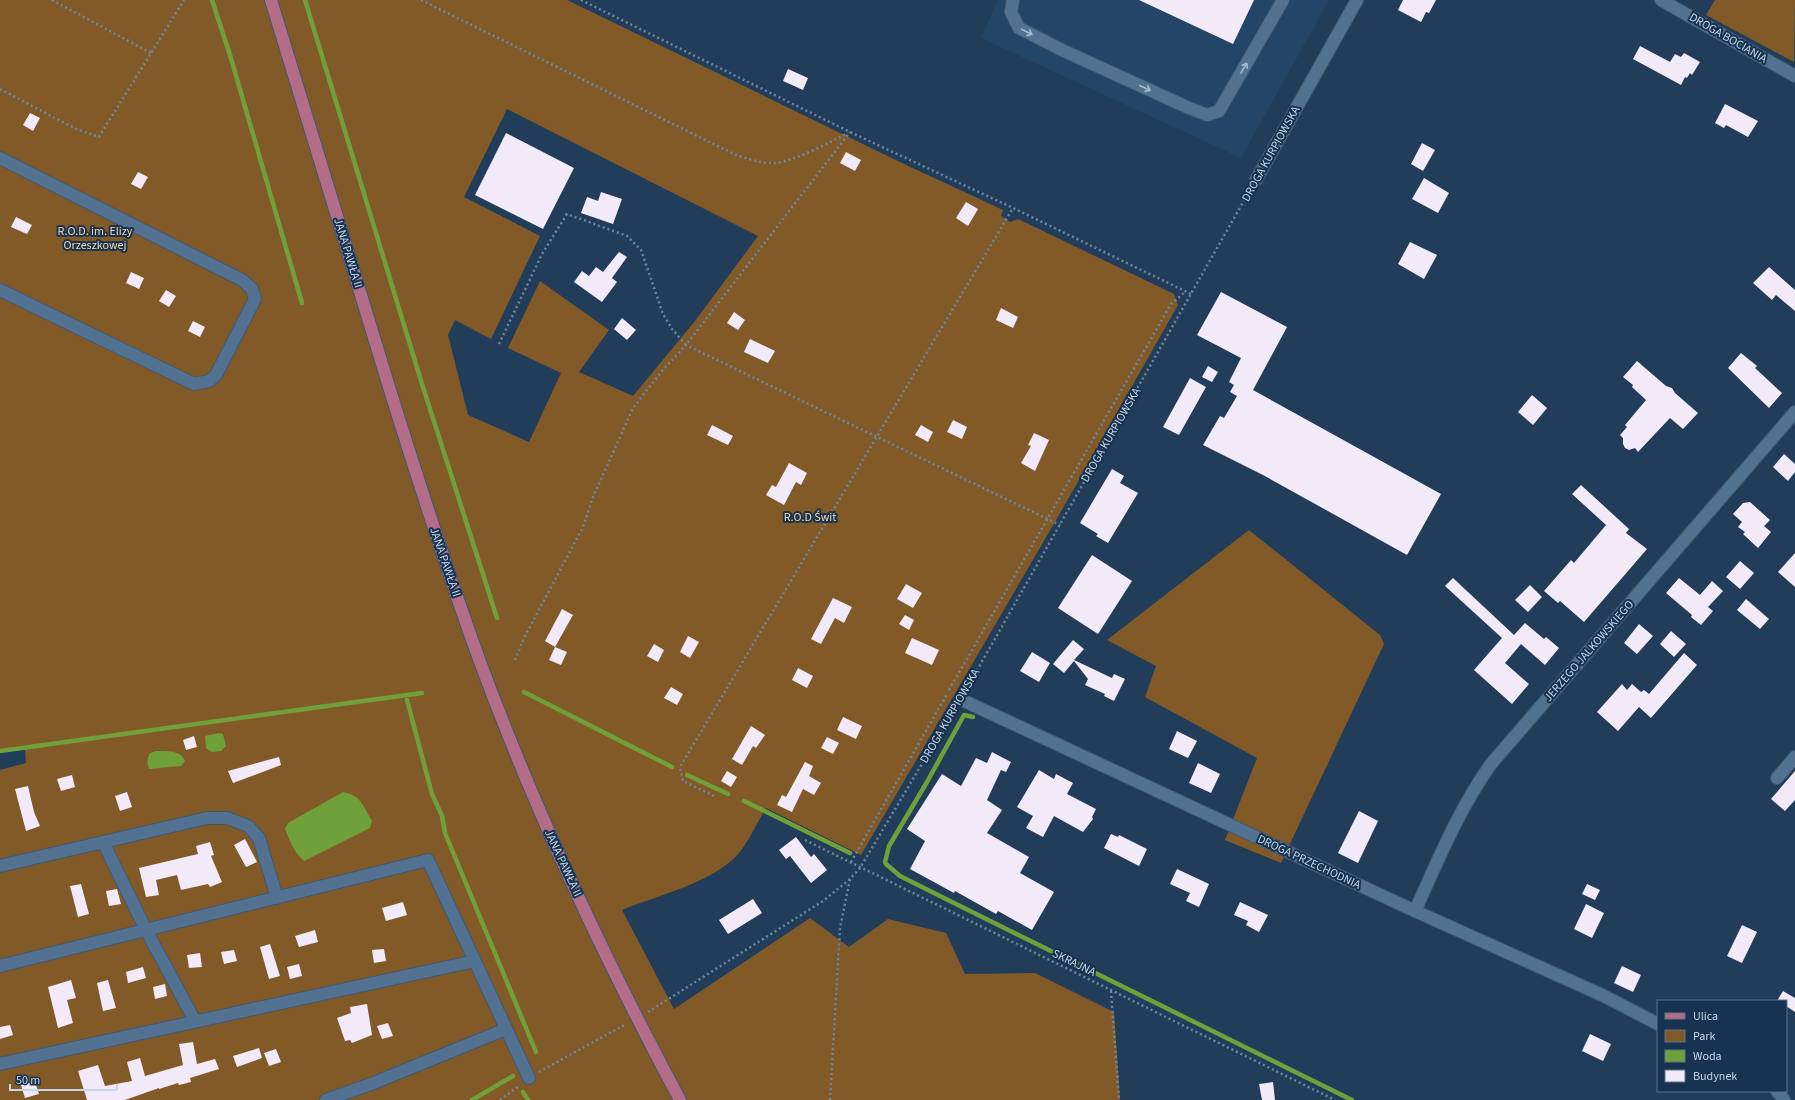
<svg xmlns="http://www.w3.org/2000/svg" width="1795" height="1100" font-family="'Source Sans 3',sans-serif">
<rect width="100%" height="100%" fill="#213d5a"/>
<polygon fill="#234568" points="998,0 1329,0 1241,158 981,38"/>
<g fill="#825a28" fill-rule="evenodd">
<path d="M0 0H567L904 164 1003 210 1001 216 1010 222 1018 219 1174 294 1178 305 1059 515 861 855 766 808C757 822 750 840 739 853 713 883 658 895 622 910L674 1009 810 918 849 947 888 919 946 933 965 974 1035 973 1114 1012 1120 1100H0V770L26 763 25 749 0 752ZM507 109 758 236 695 321 633 396 579 372 609 330 540 281 508 348 561 373 529 442 468 415 448 335 455 320 491 339 540 236 464 197Z"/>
<polygon points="1715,0 1795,0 1794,62 1706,15"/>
<polygon points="1249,530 1380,635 1384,644 1281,863 1225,840 1257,758 1145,697 1156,666 1107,640"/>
</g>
<g fill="#70a03a">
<polygon points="219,733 223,734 226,746 221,751 212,752 206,748 205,736"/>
<path d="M156 751C167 751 181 750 185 761L181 766 149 769C147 763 147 759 150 753Z"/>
<path d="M343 792C361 795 363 806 372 821L370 828 304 861C294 852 290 841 285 829L288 823Z"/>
</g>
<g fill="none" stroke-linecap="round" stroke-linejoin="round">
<g stroke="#70a03a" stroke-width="4.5">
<polyline points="212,0 230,55 302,303"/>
<polyline points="305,0 422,384 497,618"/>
<polyline points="524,692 672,767"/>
<polyline points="407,700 432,794 442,816 445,833 536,1052"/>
<polyline points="973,717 964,715 927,782 889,846 885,862 886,864 900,876 956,904 1352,1100"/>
<polyline points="0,751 422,693"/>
<polyline points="687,775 728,794"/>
<polyline points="744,801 850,853"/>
<polyline points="523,1092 528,1100"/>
<polyline points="472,1100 513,1076"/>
</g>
</g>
<g fill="#f2e9f9">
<polygon points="1139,0 1254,0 1233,44"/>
<polygon points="1403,0 1436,0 1429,13 1426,12 1421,22 1398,10"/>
<polygon points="1640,46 1670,62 1675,54 1681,57 1684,53 1700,62 1692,75 1690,73 1687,78 1685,77 1681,85 1633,59"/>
<polygon points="788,69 808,78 803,90 783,81"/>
<polygon points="1725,104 1758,121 1748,137 1726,125 1724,128 1715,123"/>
<polygon points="30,113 40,118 33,131 23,125"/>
<polygon points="506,133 574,168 543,229 475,195"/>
<polygon points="1422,143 1435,150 1423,171 1411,164"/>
<polygon points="846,152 861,160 855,171 840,163"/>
<polygon points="138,172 148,177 141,189 131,184"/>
<polygon points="1424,178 1449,193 1438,213 1412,199"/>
<polygon points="601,192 622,199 613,224 581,213 587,197 598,201"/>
<polygon points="966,202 978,209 968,226 956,218"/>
<polygon points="16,217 32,225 27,234 11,227"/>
<polygon points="1410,242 1437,255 1424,279 1398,264"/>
<polygon points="619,252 627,257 612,278 617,282 602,302 574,282 582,271 589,276 596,267 603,272"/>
<polygon points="1769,267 1795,290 1795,311 1776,295 1772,300 1753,283"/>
<polygon points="131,272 144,278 139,289 126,283"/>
<polygon points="166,290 176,296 169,307 159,301"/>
<polygon points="1221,292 1287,327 1253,390 1441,494 1407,555 1263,475 1203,445 1220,416 1224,418 1237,396 1230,392 1234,385 1229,382 1241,358 1197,335"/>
<polygon points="1001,308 1018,317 1013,328 996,320"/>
<polygon points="734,312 745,320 738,330 727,323"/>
<polygon points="622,318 636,330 627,340 614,329"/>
<polygon points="193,321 205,327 200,337 188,331"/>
<polygon points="750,339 775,351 768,363 744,352"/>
<polygon points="1741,353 1757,366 1755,368 1782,393 1769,408 1728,368"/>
<polygon points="1637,361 1666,386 1672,388 1675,393 1698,413 1683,429 1670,418 1638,452 1635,448 1629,450 1625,448 1623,444 1623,438 1620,435 1627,427 1625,425 1646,400 1632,387 1633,385 1623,377"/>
<polygon points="1208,366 1218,372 1212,382 1202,377"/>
<polygon points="1190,378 1206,387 1179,435 1163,427"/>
<polygon points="1532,395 1547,408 1533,425 1518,412"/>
<polygon points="953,420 967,427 962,439 947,432"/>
<polygon points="712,425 733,436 728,445 707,435"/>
<polygon points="921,425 933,432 928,442 915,435"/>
<polygon points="1034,433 1049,440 1035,471 1021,463 1031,446 1028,445"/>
<polygon points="1784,454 1795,464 1795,472 1788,481 1773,467"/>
<polygon points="789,463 807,473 801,485 796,482 784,505 766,495 772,485 776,487"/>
<polygon points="1112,469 1124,476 1120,483 1138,493 1108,543 1096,536 1098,534 1080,523"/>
<polygon points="1581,485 1629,529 1626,533 1647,549 1584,622 1560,601 1558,603 1544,591 1571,560 1574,563 1606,525 1572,494"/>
<polygon points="1750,502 1770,520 1764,526 1771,532 1758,548 1743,534 1745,532 1738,527 1742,522 1733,514 1743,503"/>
<polygon points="1795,553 1795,587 1778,572"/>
<polygon points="1092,555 1132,581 1098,634 1058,608"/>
<polygon points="1740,561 1754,573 1740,589 1726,577"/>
<polygon points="1453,578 1514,635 1525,623 1544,639 1546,637 1559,648 1545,665 1521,644 1505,663 1529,684 1512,704 1474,670 1502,638 1445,586"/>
<polygon points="1679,578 1700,595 1712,581 1723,591 1708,607 1713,611 1701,625 1691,617 1692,615 1666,593"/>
<polygon points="906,584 922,593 913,608 897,599"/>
<polygon points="1530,585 1542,597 1528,612 1515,600"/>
<polygon points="833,598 852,607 844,623 835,618 821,644 811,639"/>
<polygon points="1746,599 1769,619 1760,629 1737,610"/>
<polygon points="562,609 573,615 555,647 545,641"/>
<polygon points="905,615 914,620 909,630 899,624"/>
<polygon points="1639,624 1653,636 1637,654 1624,643"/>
<polygon points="1671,631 1686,644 1674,657 1660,644"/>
<polygon points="688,636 699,642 690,658 680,652"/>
<polygon points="912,638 939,650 932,665 905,653"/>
<polygon points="1073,640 1084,649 1074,660 1112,678 1114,674 1125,679 1114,701 1104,696 1105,694 1085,685 1088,679 1074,661 1064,673 1053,664"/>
<polygon points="654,644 664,650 658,662 647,656"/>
<polygon points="555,647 567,652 561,665 549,660"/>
<polygon points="1032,652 1050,663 1039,682 1020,671"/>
<polygon points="1684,653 1697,665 1651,718 1639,707 1618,731 1597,712 1622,684 1627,690 1632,684 1641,692 1644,690 1649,694"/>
<polygon points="798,668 813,676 807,688 792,680"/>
<polygon points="671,687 683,694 677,705 664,698"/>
<polygon points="843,717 862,726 856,739 837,730"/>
<polygon points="751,726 765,735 756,748 753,746 742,765 732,759"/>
<polygon points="1177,731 1197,741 1188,758 1169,749"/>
<polygon points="194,736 197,747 186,750 183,740"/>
<polygon points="827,737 839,743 833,754 821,748"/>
<polygon points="992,752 1011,762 1006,772 1001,770 987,800 1002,810 987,833 1029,857 1020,873 1054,892 1032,930 998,911 996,914 955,891 954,893 910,869 925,841 907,829 942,774 961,786 976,758 987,763"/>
<polygon points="279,757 281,765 233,783 228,771"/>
<polygon points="805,762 813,766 809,776 821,783 814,795 803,789 792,812 777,805 782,795 786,797"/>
<polygon points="1198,763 1220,774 1211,793 1189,783"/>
<polygon points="1039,770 1054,779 1056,774 1073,783 1067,794 1096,809 1092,817 1093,819 1083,832 1054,816 1043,837 1026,828 1033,816 1017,807"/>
<polygon points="727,771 737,777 731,787 721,781"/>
<polygon points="1795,771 1795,800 1785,811 1771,799"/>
<polygon points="72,775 75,787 61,791 57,779"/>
<polygon points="28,786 34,812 40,826 26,831 15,789"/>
<polygon points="127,792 132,807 120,811 115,796"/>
<polygon points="1359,811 1378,821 1358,863 1338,853"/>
<polygon points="1111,834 1118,837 1119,835 1147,849 1139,866 1104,848"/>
<polygon points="796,837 811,857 814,854 827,870 811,883 790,856 786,859 779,850"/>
<polygon points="245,839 257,862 246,867 234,845"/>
<polygon points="210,842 214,855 211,856 222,882 210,887 208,884 181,890 177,875 156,880 159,895 146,897 139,868 198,854 196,846"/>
<polygon points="1177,869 1209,884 1199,907 1186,901 1190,893 1170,884"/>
<polygon points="81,884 89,914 78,917 70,886"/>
<polygon points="1587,884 1600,890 1595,900 1582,894"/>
<polygon points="117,889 121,904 109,906 106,891"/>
<polygon points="753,899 762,913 728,934 719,920"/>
<polygon points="403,902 407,915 386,921 382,908"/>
<polygon points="1240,902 1268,915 1259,932 1246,925 1248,921 1234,915"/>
<polygon points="1586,904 1604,913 1592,938 1574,929"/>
<polygon points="1742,925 1757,932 1742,963 1727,956"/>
<polygon points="315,930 318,942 299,947 295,936"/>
<polygon points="270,944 280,976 269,979 260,947"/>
<polygon points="384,949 386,961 374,963 372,950"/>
<polygon points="234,950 237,961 224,964 221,952"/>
<polygon points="200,953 202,967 189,968 187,955"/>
<polygon points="299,964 302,976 290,979 287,967"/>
<polygon points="1622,966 1641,975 1633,992 1614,983"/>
<polygon points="143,967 146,978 128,983 126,972"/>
<polygon points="71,980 76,998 67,1000 73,1023 58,1028 48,987"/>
<polygon points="108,980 116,1008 103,1011 97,983"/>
<polygon points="165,984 167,996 155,999 153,987"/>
<polygon points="1783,991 1795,998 1795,1012 1786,1006 1786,1001 1777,1001"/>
<polygon points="367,1004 372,1035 352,1043 350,1040 345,1041 337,1018 351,1013 350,1007"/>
<polygon points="388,1023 393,1036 382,1039 377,1026"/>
<polygon points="10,1025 13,1035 0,1039 0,1027"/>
<polygon points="1590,1034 1611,1044 1603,1061 1582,1051"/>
<polygon points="193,1042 197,1064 215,1059 219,1069 190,1078 191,1082 179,1085 178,1083 159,1089 159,1088 125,1100 87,1100 78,1071 98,1065 105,1086 132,1081 127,1062 140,1058 145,1076 183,1065 179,1044"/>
<polygon points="259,1048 262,1058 237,1067 233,1056"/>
<polygon points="276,1049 281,1062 269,1066 264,1053"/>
<polygon points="35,1082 39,1094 25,1098 21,1085"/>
<polygon points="1273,1082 1275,1100 1262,1100 1259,1084"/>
</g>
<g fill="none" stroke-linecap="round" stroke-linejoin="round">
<defs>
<g id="minor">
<polyline points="1013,0 1011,12 1019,28 1062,50 1189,108 1207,115 1219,111 1283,0"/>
<polyline points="1661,0 1795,76"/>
<polyline points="0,158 242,280 252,289 255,299 216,375 209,381 194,384 0,290"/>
<polyline points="1256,180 1357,0"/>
<polyline points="960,699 1415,911 1602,995 1658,1024"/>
<polyline points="1777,778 1795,757"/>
<polyline points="103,842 146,930 195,1021"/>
<polyline points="0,866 207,818 227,818 248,826 259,838 277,898"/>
<path d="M1415 911C1438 860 1459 809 1491 764L1795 412"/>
<polyline points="0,966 428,860 529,1078"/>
<polyline points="0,1064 475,961"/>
<polyline points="1777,1091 1784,1100"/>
<polyline points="326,1100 371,1084 506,1029"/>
</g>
<path id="major" d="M271 0C311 130 350 260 390 390 418 480 447 571 479 659 535 811 604 958 680 1100"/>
</defs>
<use href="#minor" stroke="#405971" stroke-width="14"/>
<use href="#major" stroke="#405971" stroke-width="14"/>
<g stroke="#70879f" stroke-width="2.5" stroke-dasharray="2 3" stroke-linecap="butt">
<polyline points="52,0 151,53"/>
<path d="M421 0 736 155C749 159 762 164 776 163 795 161 830 142 848 133"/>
<polyline points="581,0 850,132 1013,208 1191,294"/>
<polyline points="0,89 76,129 99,137 184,0"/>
<polyline points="499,344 542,254 567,214 627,236 641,250 663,314 672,329 686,345 850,132"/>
<polyline points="515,660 524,638 583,527 593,497 633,408 661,372 686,345 1060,525"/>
<polyline points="967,688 1250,190"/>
<polyline points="949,690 1171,304 1185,292"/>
<polyline points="714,796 683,781 680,767 1013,208"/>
<polyline points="805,840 1335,1100"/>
<polyline points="851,862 947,694"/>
<polyline points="1111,991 1119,1100"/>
<polyline points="648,1012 823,901 850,879 860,868 954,710"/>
<polyline points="539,1072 626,1024"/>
<polyline points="500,1100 519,1086"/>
<polyline points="830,1100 840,928 850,879"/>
</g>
<use href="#minor" stroke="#537191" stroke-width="12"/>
<use href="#major" stroke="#b56c89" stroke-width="12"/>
</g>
<defs><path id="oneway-shaft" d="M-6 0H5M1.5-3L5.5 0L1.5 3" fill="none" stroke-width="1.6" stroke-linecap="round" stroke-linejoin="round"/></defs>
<g stroke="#a8bdd2">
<use href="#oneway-shaft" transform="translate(1027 32) rotate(27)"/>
<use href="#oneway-shaft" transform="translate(1244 68) rotate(-60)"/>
<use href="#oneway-shaft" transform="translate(1145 88) rotate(25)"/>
</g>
<g text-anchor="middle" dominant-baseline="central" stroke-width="4" stroke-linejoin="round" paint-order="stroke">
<g font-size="12" fill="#c5d6e8" stroke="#17334f">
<text transform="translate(1728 38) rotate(30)">DROGA BOCIANIA</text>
<text transform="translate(1271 154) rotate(-61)">DROGA KURPIOWSKA</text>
<text transform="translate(348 253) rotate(73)">JANA PAWŁA II</text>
<text transform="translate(1111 435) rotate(-60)">DROGA KURPIOWSKA</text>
<text transform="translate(445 562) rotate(71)">JANA PAWŁA II</text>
<text transform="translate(1589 651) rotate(-49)">JERZEGO JALKOWSKIEGO</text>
<text transform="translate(950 716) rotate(-60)">DROGA KURPIOWSKA</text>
<text transform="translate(1309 862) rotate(25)">DROGA PRZECHODNIA</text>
<text transform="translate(563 863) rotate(65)">JANA PAWŁA II</text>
<text transform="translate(1074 963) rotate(26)">SKRAJNA</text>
</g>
<g font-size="12" fill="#f9d4aa" stroke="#17334f">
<text x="95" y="231">R.O.D. im. Elizy<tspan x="95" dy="14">Orzeszkowej</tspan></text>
<text x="810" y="517">R.O.D Świt</text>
</g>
</g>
<rect x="1657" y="1000" width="130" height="92" fill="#17334f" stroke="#5d748c"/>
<rect x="1665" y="1013" width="20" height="6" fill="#b56c89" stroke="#5d748c"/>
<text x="1693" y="1020" font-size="12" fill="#c5d6e8">Ulica</text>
<rect x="1665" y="1030" width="20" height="12" fill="#825a28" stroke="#5d748c"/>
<text x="1693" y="1040" font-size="12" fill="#c5d6e8">Park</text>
<rect x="1665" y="1050" width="20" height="12" fill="#70a03a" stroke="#5d748c"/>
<text x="1693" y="1060" font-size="12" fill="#c5d6e8">Woda</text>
<rect x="1665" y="1070" width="20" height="12" fill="#f2e9f9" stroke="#5d748c"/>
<text x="1693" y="1080" font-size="12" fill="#c5d6e8">Budynek</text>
<path d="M10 1084v6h107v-6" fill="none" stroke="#c5d6e8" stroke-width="2"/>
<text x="16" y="1084" font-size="12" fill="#c5d6e8" stroke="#17334f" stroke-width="3" paint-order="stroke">50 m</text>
</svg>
